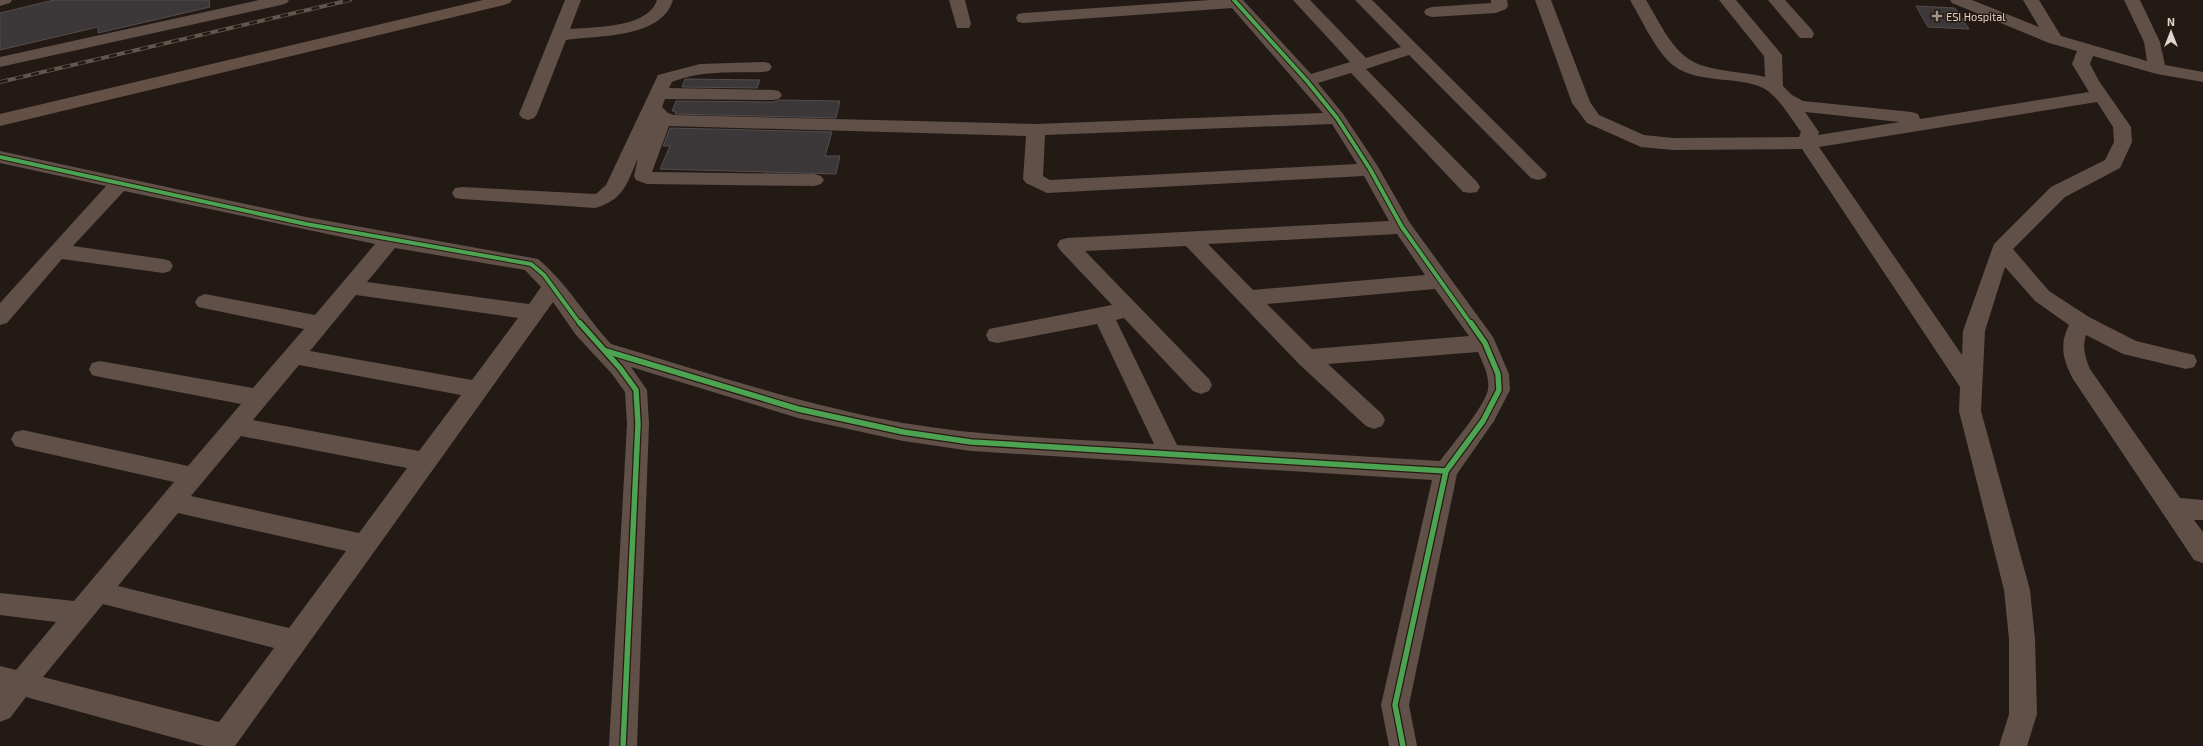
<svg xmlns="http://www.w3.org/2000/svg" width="2203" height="746" font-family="'Exo 2',sans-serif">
<rect width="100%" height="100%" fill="#231a16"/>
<g fill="#3c3738" stroke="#534d4e">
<polygon points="54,0 209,0 210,7 98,33 98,27 0,50 0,13"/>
<polygon points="1916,6 1955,8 1969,29 1928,27"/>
<polygon points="685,79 688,79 760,80 757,88 682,87"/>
<polygon points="780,100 840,101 836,118 675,114 676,111 672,111 676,101 773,102"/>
<polygon points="670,128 832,132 825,156 840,156 836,174 660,169 670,146 663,146"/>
</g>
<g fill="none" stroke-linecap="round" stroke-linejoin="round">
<g fill="#605047" fill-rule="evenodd">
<polygon points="0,0 12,0 10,3 0,6"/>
<polygon points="259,0 289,0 287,3 281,5 0,67 0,57"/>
<path d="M565 0H581L570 29C595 27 648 28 657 0H673C661 39 599 35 566 40L537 114 534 118 528 120 522 118 519 114Z"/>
<polygon points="949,0 965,0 971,24 969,28 957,28"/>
<path d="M1210 0H1243L1311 74 1350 62 1293 0H1310L1366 58 1401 47 1355 0H1372L1547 174 1545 178 1538 180 1531 178 1409 55 1366 69 1477 182 1480 187 1477 192 1470 193 1463 192 1351 73 1318 83 1343 114 1377 165 1410 223 1493 337 1509 374 1510 390 1494 421 1457 474 1409 705 1417 746H1389L1381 705 1432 480 971 451 903 441 798 418 631 367 647 390 649 424 637 746H609L627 424 625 392 612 374 576 335 553 302 235 746H204L26 697 10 718 0 722V666L16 670 56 622 0 615V593L74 601 174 482 23 448 15 446 11 439 15 432 23 430 188 466 241 404 100 377 92 375 89 369 92 363 100 361 253 388 304 329 198 307 195 302 198 297 205 294 315 315 375 244 124 191 73 246 163 259 170 261 173 266 170 271 163 273 62 259 7 323 0 325V303L106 186 0 163V151L306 217 538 259C567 283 586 317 611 344 708 373 804 405 903 423 986 437 1070 439 1154 444L1097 324 997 343 989 341 986 335 989 329 1112 305 1060 250 1057 245 1060 240 1067 238 1389 221 1364 176 1047 193 1026 183 1023 179 1026 136 669 126 652 172 814 174 821 176 824 180 821 184 814 186 647 184 636 180 634 176 638 158C627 183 624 200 595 208L462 199 455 198 452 193 455 188 462 187 596 194 606 185 658 75 700 64 763 62 769 63 772 67 769 71 763 72C732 73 701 70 672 82L669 88 773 90 779 91 782 95 779 99 773 100 665 99 662 107 668 113 674 115 1036 124 1323 113 1232 8 1024 23 1018 22 1016 18 1018 14 1024 13ZM1332 124 1357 164 1050 180 1043 176 1045 135ZM1397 234 1425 275 1253 290 1208 244ZM1186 246 1299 364 1366 426 1374 429 1382 426 1385 420 1382 414 1328 364 1478 352C1483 363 1490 377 1488 390 1484 407 1452 445 1440 461L1177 445 1116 320 1124 318 1193 391 1201 394 1209 391 1212 385 1209 379 1085 251ZM395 248 525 270 541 287 529 304 367 282ZM1435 289 1469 336 1312 349 1267 304ZM356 295 518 318 472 380 310 351ZM299 365 461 395 419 451 253 420ZM241 436 407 468 359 533 191 496ZM178 513 346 551 289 628 118 586ZM103 604 274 648 219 722 43 677Z"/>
<polygon points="1491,0 1507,0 1508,6 1506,9 1496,13 1432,17 1426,15 1424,12 1426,9 1432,7 1491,3"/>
<path d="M1535 0H1551L1590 102 1599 115 1644 135 1673 138 1799 137 1801 132C1791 119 1782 102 1768 91 1747 75 1699 85 1674 66 1656 52 1642 20 1630 0H1646C1661 24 1674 58 1704 66 1723 72 1745 72 1765 77L1764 56 1719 0H1736L1782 55 1783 86 1792 95 1803 101 1912 112 1918 114 1920 119 2089 92 2072 64 2077 51 2049 43 1952 3 1950 0H1972L2039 27 2023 0H2039L2061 36 2147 61 2144 42 2124 0H2140L2160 42 2165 65 2203 72V82L2157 74 2093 56 2090 64 2099 81 2131 127 2132 142 2120 168 2065 197 2013 249 2049 291 2089 317 2136 341 2194 355 2197 361 2194 367 2186 369 2123 354 2086 335C2082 347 2085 357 2090 369L2180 498 2203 500V520H2194L2203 532V563L2194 560 2073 379C2063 360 2059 345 2069 325L2035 301 2005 267 1985 331 1981 411 2030 590 2035 639 2037 714 2027 746H1999L2009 714V639L2004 590 1959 411 1960 387 1802 149 1673 150 1641 147 1587 123 1572 103ZM2097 102 2113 127 2114 142 2105 160 2051 187 1994 244 1963 331 1962 355 1819 147ZM1805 112 1900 122 1818 135 1819 132Z"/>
<polygon points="1768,0 1785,0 1812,30 1814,34 1812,38 1800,38"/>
</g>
<polygon fill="#645044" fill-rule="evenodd" points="483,0 512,0 510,3 504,5 0,126 0,114"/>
<defs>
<polyline id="rail" points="0,82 350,0"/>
</defs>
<use href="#rail" stroke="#625651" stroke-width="4"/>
<use href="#rail" stroke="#281911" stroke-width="2.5" stroke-dasharray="8" stroke-linecap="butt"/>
<defs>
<g id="cycleway-far1">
<polyline points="1234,0 1307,81 1337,118 1370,169 1402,227 1471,324"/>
<polyline points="0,157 306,224 531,264 544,275 580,324"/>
</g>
<g id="cycleway">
<polyline points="580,323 620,368 636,390 638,424 623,746"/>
<polyline points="606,351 798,409 903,432 971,442 1446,471"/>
<polyline points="1403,746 1395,705 1446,471 1483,421 1499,390 1498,374 1485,343 1471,323"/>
</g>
</defs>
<use href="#cycleway-far1" stroke="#281911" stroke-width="6"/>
<use href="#cycleway" stroke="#281911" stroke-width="8"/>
<use href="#cycleway-far1" stroke="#4ca352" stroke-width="4"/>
<use href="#cycleway" stroke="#4ca352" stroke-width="5.5"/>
</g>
<path fill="#9d938e" stroke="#281911" stroke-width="1.5" d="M1935 10h4v4h4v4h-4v4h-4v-4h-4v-4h4z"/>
<g text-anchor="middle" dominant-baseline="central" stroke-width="3" stroke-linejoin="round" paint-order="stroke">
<g font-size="11" fill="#dfd4cf" stroke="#281911" text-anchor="start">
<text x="1946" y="16">ESI Hospital</text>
</g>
</g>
<g transform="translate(2171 32)" stroke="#281911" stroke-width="3" paint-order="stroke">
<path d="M0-3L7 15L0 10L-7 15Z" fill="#dfd4cf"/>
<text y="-6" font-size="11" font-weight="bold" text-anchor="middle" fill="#dfd4cf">N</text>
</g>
</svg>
